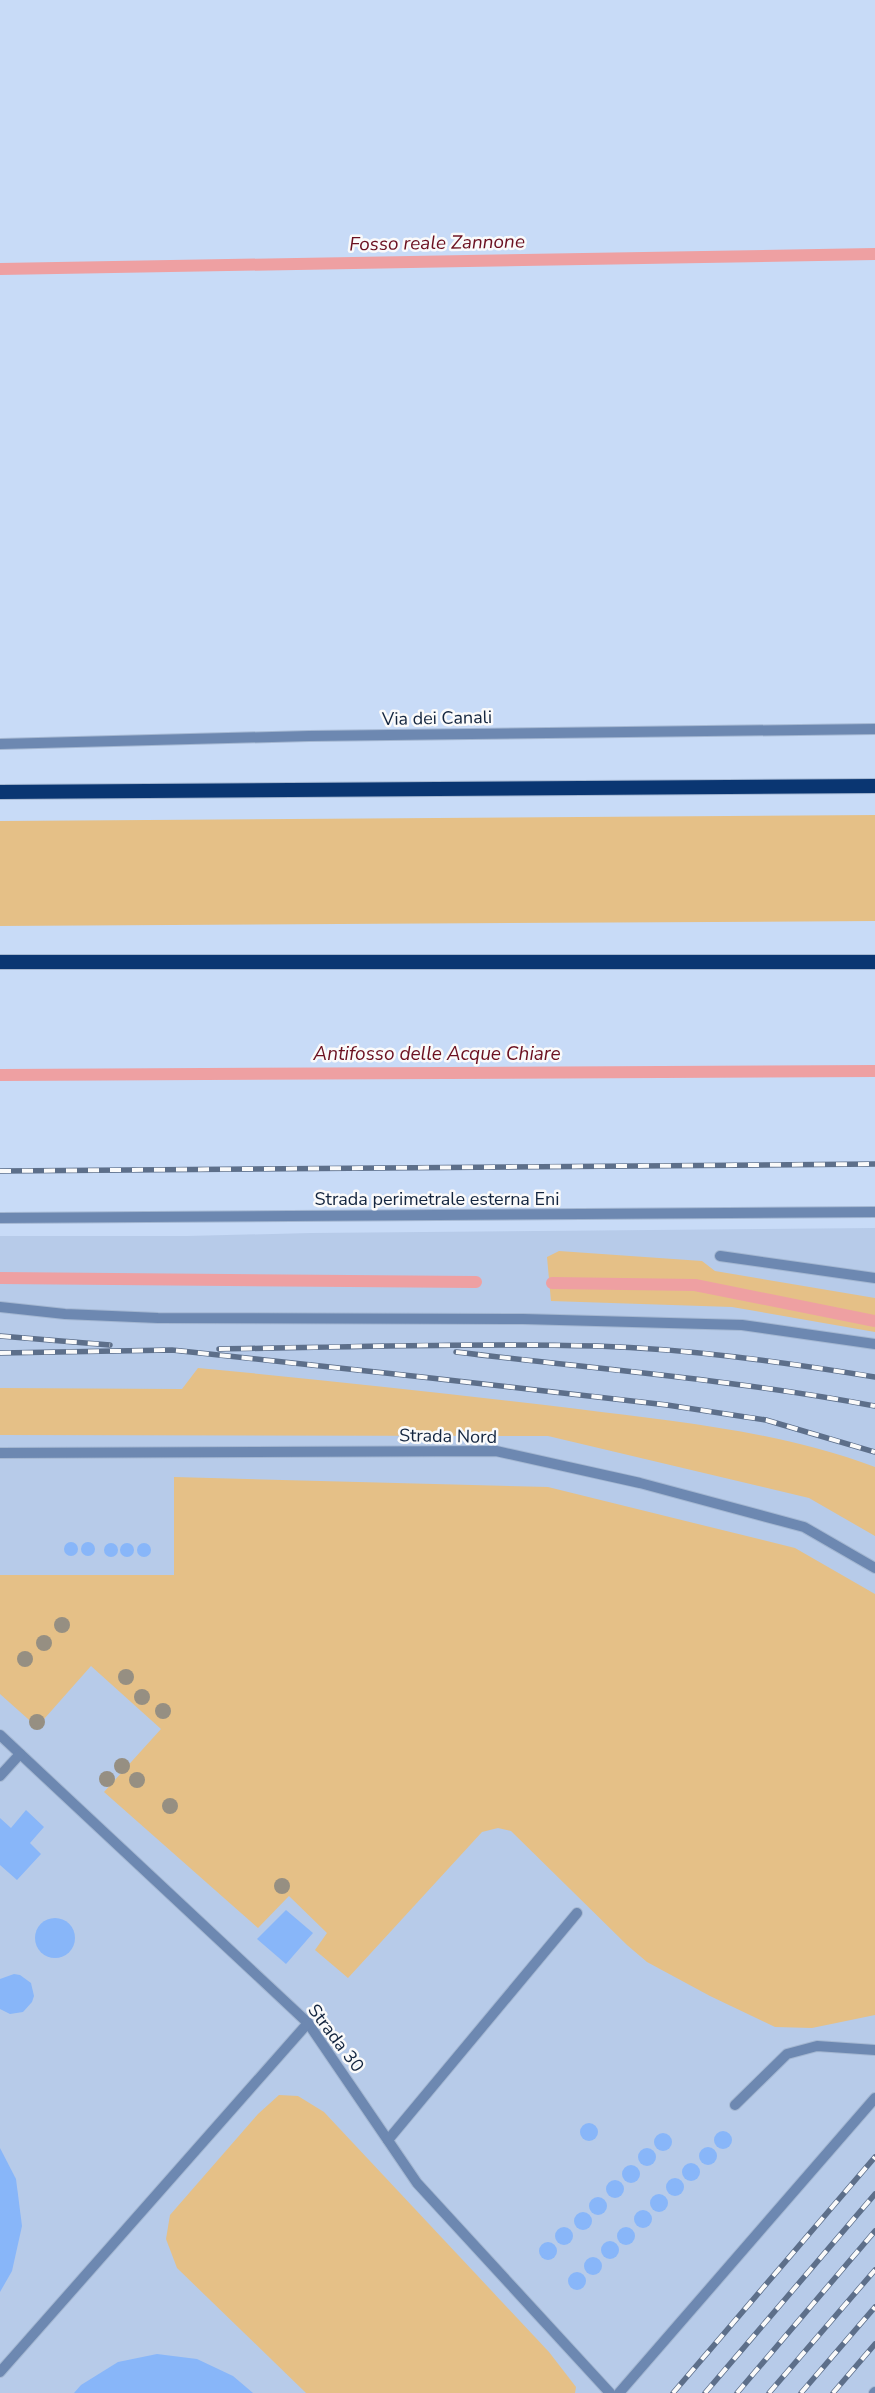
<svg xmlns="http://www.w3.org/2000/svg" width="875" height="2393" font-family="'Nunito Sans',sans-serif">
<rect width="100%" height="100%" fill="#c8dbf7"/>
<polygon fill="#b7cbe9" points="875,1228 875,2393 0,2393 0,1236 187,1236 311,1233"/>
<g fill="#e5c087">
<polygon points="875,815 875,921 0,926 0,821"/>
<polygon points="559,1251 702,1261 715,1271 875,1298 875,1332 732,1307 551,1301 547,1257"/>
<path d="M198 1368C325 1380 452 1394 578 1409 678 1422 780 1431 875 1467V1536L809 1498 548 1436 0 1435V1388L182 1389Z"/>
<polygon points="174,1477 548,1487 795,1548 875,1594 875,2015 812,2028 775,2027 710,1996 647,1962 627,1945 511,1831 498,1828 482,1832 348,1978 315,1950 327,1933 289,1896 258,1928 104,1792 161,1729 91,1666 37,1727 0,1694 0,1575 174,1575"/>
<polygon points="279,2095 298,2096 324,2112 549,2352 576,2387 575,2393 306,2393 177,2268 166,2239 170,2215 258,2114"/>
</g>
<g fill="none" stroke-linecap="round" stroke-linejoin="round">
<g stroke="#eea0a2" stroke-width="12">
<polyline points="0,269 875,254"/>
<polyline points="0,1075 875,1071"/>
<polyline points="0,1278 476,1282"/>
<polyline points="552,1283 695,1285 875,1321"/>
</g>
</g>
<g fill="#88b6f9">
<circle cx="88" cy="1549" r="7"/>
<circle cx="71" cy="1549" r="7"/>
<circle cx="127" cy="1550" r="7"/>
<circle cx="144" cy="1550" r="7"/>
<circle cx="111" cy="1550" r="7"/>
<polygon points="26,1810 44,1827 30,1843 41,1854 17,1880 0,1865 0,1818 11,1828"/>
<polygon points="286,1910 313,1933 286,1964 257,1939"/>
<circle cx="55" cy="1938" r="20"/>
<polygon points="14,1974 20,1975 31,1983 34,1996 32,2002 23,2012 10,2014 0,2009 0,1979"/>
<circle cx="589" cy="2132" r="9"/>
<circle cx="723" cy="2140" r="9"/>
<circle cx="663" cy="2142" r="9"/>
<circle cx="708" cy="2156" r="9"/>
<circle cx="647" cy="2157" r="9"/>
<polygon points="0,2148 16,2179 22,2226 12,2271 0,2292"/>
<circle cx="691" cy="2172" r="9"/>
<circle cx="631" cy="2174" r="9"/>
<circle cx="675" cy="2187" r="9"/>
<circle cx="615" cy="2189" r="9"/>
<circle cx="659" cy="2203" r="9"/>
<circle cx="598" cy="2206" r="9"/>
<circle cx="643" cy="2219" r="9"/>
<circle cx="583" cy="2221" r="9"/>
<circle cx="564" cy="2236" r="9"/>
<circle cx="626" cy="2236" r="9"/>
<circle cx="610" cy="2250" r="9"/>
<circle cx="548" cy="2251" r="9"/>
<circle cx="593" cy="2266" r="9"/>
<circle cx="577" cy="2281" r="9"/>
<polygon points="157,2354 197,2359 233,2376 253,2393 74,2393 81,2385 118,2362"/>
</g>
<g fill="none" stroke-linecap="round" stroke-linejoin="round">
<defs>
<g id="service">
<polyline points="0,1218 875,1212"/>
<polyline points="720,1256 875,1278"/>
<polyline points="0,1307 65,1314 158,1318 523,1319 742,1325 875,1344"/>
<polyline points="0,1453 496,1451 640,1483 804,1527 875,1568"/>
<polyline points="0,1735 308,2023 417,2183 610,2393"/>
<polyline points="0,1776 20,1754"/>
<polyline points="735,2105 787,2054 817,2046 875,2050"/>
<polyline points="388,2140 577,1913"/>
<polyline points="0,2372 308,2023"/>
<polyline points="619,2393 875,2098"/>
<polyline points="874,2393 875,2392"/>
</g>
<polyline id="minor" points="0,744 309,736 875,729"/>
<g id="trunk">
<polyline points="0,792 875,786"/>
<polyline points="0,962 875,962"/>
</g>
</defs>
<use href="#service" stroke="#a4b7d2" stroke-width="12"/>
<use href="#minor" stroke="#a4b7d2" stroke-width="12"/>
<use href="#trunk" stroke="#a4b7d2" stroke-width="16"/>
<use href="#service" stroke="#6d88b1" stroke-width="10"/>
<use href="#minor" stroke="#6d88b1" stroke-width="10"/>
<use href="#trunk" stroke="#0a3672" stroke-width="14"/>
<defs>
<g id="rail">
<polyline points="0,1171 875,1164"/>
<polyline points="0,1336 110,1345"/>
<path d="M219 1349C345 1347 472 1343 597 1346 690 1349 783 1362 875 1377"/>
<path d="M456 1352C596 1369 737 1380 875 1406"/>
<polyline points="0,1353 172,1350 422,1377 667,1405 766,1420 875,1452"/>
<polyline points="673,2393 875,2157"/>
<polyline points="705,2393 875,2194"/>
<polyline points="737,2393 875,2231"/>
<polyline points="769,2393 875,2270"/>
<polyline points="801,2393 875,2307"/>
<polyline points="833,2393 875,2344"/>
</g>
</defs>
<use href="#rail" stroke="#5d6f8a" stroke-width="5.5"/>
<use href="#rail" stroke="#fafafa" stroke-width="4" stroke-dasharray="11" stroke-linecap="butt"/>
</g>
<g fill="#968f82">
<circle cx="62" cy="1625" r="8"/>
<circle cx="44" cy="1643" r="8"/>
<circle cx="25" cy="1659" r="8"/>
<circle cx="126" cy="1677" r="8"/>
<circle cx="142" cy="1697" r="8"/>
<circle cx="163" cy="1711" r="8"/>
<circle cx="37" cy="1722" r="8"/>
<circle cx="122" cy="1766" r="8"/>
<circle cx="107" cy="1779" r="8"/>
<circle cx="137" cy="1780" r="8"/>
<circle cx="170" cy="1806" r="8"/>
<circle cx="282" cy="1886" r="8"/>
</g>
<g text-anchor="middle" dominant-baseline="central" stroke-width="5" stroke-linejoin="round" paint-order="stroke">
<g font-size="18" fill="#13253f" stroke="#fafafa">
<text transform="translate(437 718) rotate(-1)">Via dei Canali</text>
<text x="437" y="1199">Strada perimetrale esterna Eni</text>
<text transform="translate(448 1436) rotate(1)">Strada Nord</text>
<text transform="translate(336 2038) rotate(53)">Strada 30</text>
</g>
<g font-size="19" font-style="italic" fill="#6b1020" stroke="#fafafa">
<text transform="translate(437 243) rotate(-1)">Fosso reale Zannone</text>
<text x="437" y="1054">Antifosso delle Acque Chiare</text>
</g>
</g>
</svg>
